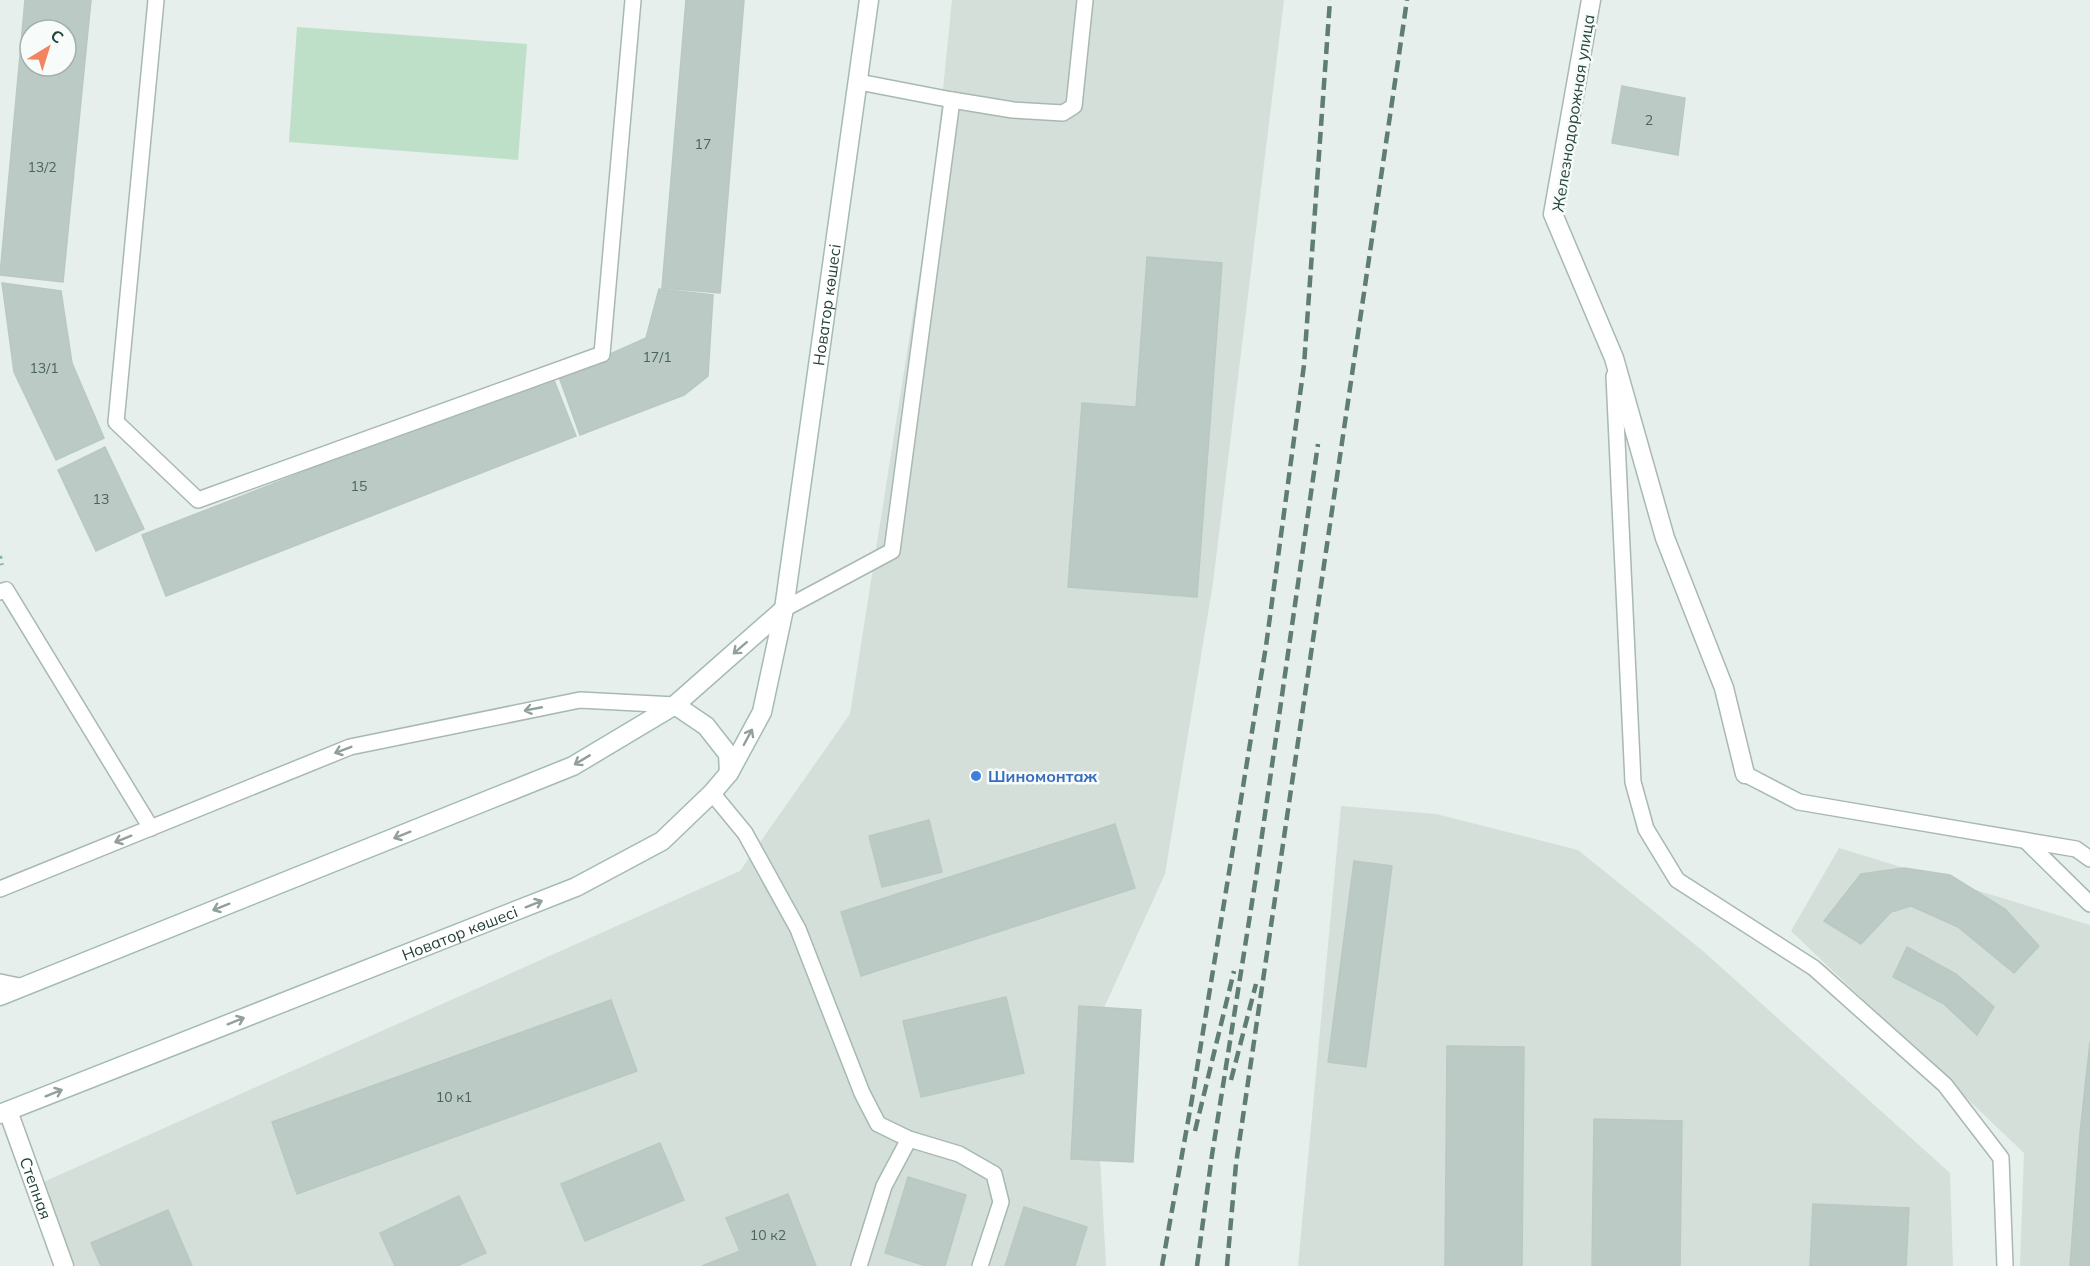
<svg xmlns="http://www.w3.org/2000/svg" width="2090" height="1266" font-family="Mulish,sans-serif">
<rect width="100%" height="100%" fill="#e6efeb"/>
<g fill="#d4dfda">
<polygon points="952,0 1284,0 1213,583 1165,874 1093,1032 1106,1266 55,1266 39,1184 740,871 850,714 933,188"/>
<polygon points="1341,806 1436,814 1578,850 1703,951 1950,1173 1953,1266 1298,1266"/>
<polygon points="1839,848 2090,925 2090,1266 2020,1266 2024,1153 1791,931"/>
</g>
<polygon fill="#bfe0c8" points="297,27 527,44 518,160 289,142"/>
<g fill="#bbcac4" stroke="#b8c9c2" stroke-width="1.5" fill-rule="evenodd">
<path d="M25 0H91L63 282 0 275ZM30 30H66V66H30Z"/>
<polygon points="686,0 744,0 720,293 662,288"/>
<polygon points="1622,86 1685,98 1678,155 1612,143"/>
<polygon points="1147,257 1222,263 1197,597 1068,587 1082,403 1136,407"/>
<polygon points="2,283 61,291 72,363 104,438 56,460 14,372"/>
<polygon points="659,289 713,295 708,376 684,395 580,435 559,377 646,338"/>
<polygon points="552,375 576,436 166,596 142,535"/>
<polygon points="105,447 144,529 96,551 58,470"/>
<polygon points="929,820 942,872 882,887 869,836"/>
<polygon points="1115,824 1135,888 861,976 841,912"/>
<polygon points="1354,861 1392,866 1366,1067 1328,1062"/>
<polygon points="1904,868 1950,875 2005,909 2039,946 2014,973 1958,927 1911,906 1891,912 1861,944 1824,921 1861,874"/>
<polygon points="1907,947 1956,974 1994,1007 1977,1035 1944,1004 1893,977"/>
<polygon points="1006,997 1024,1073 921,1097 903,1021"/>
<polygon points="611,1000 637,1071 297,1194 272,1122"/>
<polygon points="1079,1006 1141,1010 1133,1162 1071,1159"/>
<polygon points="2090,1042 2090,1266 2070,1266 2080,1133"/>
<polygon points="1447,1046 1524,1047 1522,1266 1445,1266"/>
<polygon points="1594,1119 1682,1121 1680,1266 1592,1266"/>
<polygon points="660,1143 684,1200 585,1241 561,1184"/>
<polygon points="908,1177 966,1195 945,1266 926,1266 885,1253"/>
<polygon points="788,1194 816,1266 702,1266 740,1251 726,1218"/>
<polygon points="459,1196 486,1253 457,1266 395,1266 380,1233"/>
<polygon points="1813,1204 1909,1208 1906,1266 1810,1266"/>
<polygon points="1024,1207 1087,1227 1075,1266 1005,1266"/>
<polygon points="168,1210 192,1266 101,1266 91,1243"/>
</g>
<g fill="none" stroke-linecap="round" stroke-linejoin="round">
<defs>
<g id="lane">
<polyline points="156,0 116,422 198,500 602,354 633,0"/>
<polyline points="952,100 1013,110 1063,113 1074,106 1085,0"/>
<polyline points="1614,376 1633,782 1646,829 1677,880 1814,968 1945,1085 2001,1158 2005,1266"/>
<polyline points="0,592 6,590 151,828"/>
<polyline points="784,609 892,551 952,100 859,82"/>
<polyline points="1745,774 1799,802 2076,849 2090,859"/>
<polyline points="712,793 745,833 798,929 862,1093 878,1124 909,1139 959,1154 994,1174 1001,1202 980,1266"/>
<polyline points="2026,841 2090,904"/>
<polyline points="0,889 350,747 580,700 675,705"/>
<polyline points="0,982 24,987"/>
<polyline points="859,1266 884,1186 909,1139"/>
</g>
<g id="street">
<polyline points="1591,0 1553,214 1614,358 1665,538 1724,688 1745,774"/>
<path id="s1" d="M8 1111 64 1266"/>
</g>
<g id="secondary">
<polyline points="675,705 706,726 728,754 729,773"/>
<polyline points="0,996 573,766 675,705 784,609"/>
<path id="s2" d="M0 1114 576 887 662 841 712 793 729 773 762 712 784 609 869 0"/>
</g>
</defs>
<use href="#lane" stroke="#a8b8b2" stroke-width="18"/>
<use href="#street" stroke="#a8b8b2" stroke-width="21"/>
<use href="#secondary" stroke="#a4bbb3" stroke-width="21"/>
<polyline stroke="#86b3a5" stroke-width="4" stroke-dasharray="3 4.5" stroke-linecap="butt" points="0,556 2,565"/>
<use href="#lane" stroke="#fff" stroke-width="15"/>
<use href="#street" stroke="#fff" stroke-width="18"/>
<use href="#secondary" stroke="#fff" stroke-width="18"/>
<g stroke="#5f7d75" stroke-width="4.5" stroke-dasharray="12 6" stroke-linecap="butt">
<polyline points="1231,1080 1256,984"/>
<polyline points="1195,1131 1234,971"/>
<polyline points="1162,1266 1192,1099 1266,646 1304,365 1330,0"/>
<polyline points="1197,1266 1212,1155 1256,877 1318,444"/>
<polyline points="1227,1266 1236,1164 1407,0"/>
</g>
</g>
<defs><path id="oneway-shaft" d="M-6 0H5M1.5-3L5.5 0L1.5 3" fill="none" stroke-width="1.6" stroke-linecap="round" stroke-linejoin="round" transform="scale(1.5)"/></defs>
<g stroke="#92a09c">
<use href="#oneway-shaft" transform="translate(740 648) rotate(139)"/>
<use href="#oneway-shaft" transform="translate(533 709) rotate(169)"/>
<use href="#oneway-shaft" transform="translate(748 737) rotate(-62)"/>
<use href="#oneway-shaft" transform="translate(343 750) rotate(159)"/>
<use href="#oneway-shaft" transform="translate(582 760) rotate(149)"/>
<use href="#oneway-shaft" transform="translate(402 835) rotate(158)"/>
<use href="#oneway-shaft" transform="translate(123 839) rotate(158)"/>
<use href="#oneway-shaft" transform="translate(534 904) rotate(-22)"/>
<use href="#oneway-shaft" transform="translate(221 907) rotate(158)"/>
<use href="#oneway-shaft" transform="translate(236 1021) rotate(-22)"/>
<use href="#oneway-shaft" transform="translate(54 1093) rotate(-22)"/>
</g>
<circle fill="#3f7fe0" stroke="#f7fbf9" stroke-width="2" cx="976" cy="776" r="6"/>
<g text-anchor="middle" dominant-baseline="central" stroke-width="5" stroke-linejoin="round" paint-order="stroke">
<g font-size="14" fill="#4a645c">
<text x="1649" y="120">2</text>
<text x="703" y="144">17</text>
<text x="42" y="167">13/2</text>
<text x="657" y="357">17/1</text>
<text x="44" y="368">13/1</text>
<text x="359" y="486">15</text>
<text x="101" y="499">13</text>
<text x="454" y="1097">10 к1</text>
<text x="768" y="1235">10 к2</text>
</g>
<g font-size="16" fill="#24423a" stroke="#f7fbf9">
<text transform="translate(1573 113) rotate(-81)">Железнодорожная улица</text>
<text stroke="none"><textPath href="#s2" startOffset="1294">Новатор көшесі</textPath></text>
<text stroke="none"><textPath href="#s2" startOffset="494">Новатор көшесі</textPath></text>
<text stroke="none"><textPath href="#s1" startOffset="82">Степная</textPath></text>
</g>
<g font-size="16" font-weight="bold" fill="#366cbe" stroke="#f7fbf9" text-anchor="start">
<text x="988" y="776">Шиномонтаж</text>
</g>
</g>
<g transform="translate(48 48) rotate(38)"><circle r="28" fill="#f7fbf9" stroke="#a3b1ad" stroke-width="1.5"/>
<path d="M0-4.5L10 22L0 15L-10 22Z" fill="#f4845f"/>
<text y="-9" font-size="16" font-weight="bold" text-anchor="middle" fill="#24423a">С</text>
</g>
</svg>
